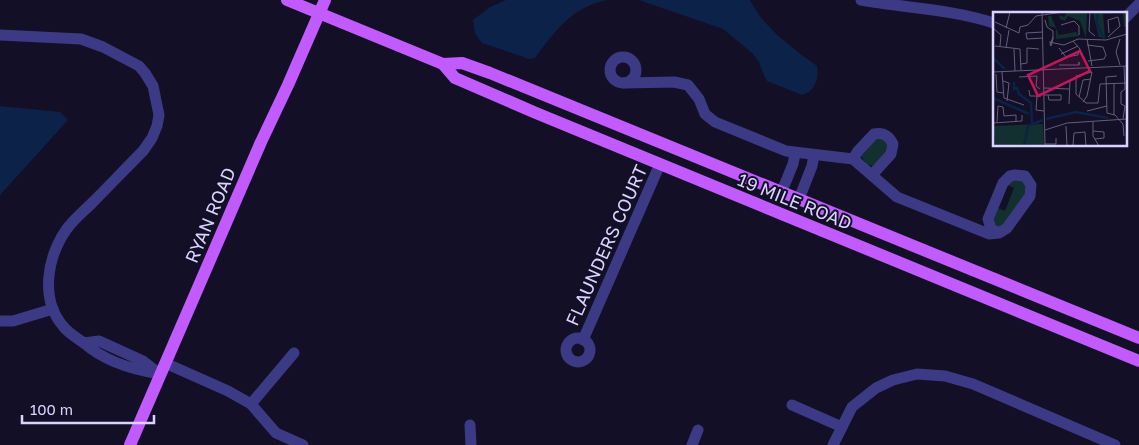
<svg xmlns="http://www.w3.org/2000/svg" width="1139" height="445" font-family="'Golos Text',sans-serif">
<rect width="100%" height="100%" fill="#130f26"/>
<g fill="#12302f">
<path d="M882 137 890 148 873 166C867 165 863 161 861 155L874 139Z"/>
<polygon points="1022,180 1025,183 1027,192 1004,226 997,227 993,221 998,208 1005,211 1014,188 1008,185 1010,181"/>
</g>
<g fill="#0c2248">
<path d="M506 0H607C572 7 555 31 535 58L529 59 482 43 475 33 473 20 490 7Z"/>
<path d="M639 0H750C764 28 792 48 817 66 819 78 816 91 802 95L767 81 763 73 759 62 752 53 723 29Z"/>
<polygon points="0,106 60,112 68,120 0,195"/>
</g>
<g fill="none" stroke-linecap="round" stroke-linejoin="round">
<g stroke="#3d3a85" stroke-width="11">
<path d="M861 0C905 8 951 9 994 23"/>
<polyline points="1125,18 1139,4"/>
<path d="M0 35 81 39 103 47 139 66 145 73 153 86 159 115 157 126 152 138 143 151C126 168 109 186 92 203 83 212 73 220 66 230 47 258 40 299 63 326 68 333 77 338 84 343"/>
<circle cx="623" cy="70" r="13"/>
<polyline points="624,83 674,82 688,85 699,99 705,114 715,122 786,151 853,159 897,197 989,234 999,233 1007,228 1030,196 1031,185 1025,176 1015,175 1010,176 1003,183 988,219 991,229 999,233"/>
<path d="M853 159 858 151 874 134C884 132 889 136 893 144L891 154 872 175"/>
<polyline points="782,191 793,164 795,154"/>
<polyline points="799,199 812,166 814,155"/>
<polyline points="0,321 13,321 53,309"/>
<circle cx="578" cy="350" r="12"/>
<polyline points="583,340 660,164"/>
<path d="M99 341 143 361 160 374C134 370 104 361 84 343Z"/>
<polyline points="165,363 228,391 251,404 276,433 303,445"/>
<polyline points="251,404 294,353"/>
<polyline points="792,405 842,427"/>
<polyline points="470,425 471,445"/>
<polyline points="692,445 698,430"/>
<polyline points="833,445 852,407 876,388 893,380 917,374 945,376 973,384 1115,445"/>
</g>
<g stroke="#c25bff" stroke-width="12">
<polyline points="287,0 443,64 462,63 490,73 1139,338"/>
<polyline points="443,64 455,78 536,113 1139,361"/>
<polyline points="130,445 261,142 288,85 325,0"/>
</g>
</g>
<g text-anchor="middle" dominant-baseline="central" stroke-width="4" stroke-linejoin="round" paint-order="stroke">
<g font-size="18" fill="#d9d4ff" stroke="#130f26">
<text transform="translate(795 201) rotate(22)">19 MILE ROAD</text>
<text transform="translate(210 215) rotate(-67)">RYAN ROAD</text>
<text transform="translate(606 245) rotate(-66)">FLAUNDERS COURT</text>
</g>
</g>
<g transform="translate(993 12)">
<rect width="134" height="134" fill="#130f26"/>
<path d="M74 0 94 1 93 26 87 9 75 4 72 9 67 7 66 3 71 5ZM134 0V15H131L130 1 110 2 112 26 106 25 100 1ZM55 4H58L66 23 83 20 86 24 63 27V16L56 14ZM50 112 51 134H2L1 114Z" fill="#12302f"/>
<path fill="none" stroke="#0c2248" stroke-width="2.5" d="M104 0V12L111 27M0 46 12 57M21 70V77L24 76 26 82 38 91 39 111M0 86 36 102M53 107 83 100 115 106M31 134 35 114 50 108"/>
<path fill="none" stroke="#625e7d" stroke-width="1" d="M49 0 52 134M97 0 96 19 102 24M52 8 54 15 60 19V25M2 10 26 21 27 15 35 13 43 4 70 0M68 13 81 9 86 14V23M0 16 8 23 7 34M13 16 17 0M50 20 33 21 34 27 50 26M60 25V27L58 34 57 33ZM115 25 127 14 125 5 115 8 116 21M94 27 99 54M127 27 123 40 127 53M56 30 71 33 85 27 113 28 134 22M94 33 110 35 113 43 111 47 95 49M2 34 27 37 28 58M13 36 16 18M66 36 73 45 85 43 87 37 80 29M21 37 22 59M68 42 85 34M28 52 34 51V36L46 37M66 53H86V50V53M0 60 134 54M9 60 11 86 31 93M99 60 83 64V82L93 91H105L107 72 134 71M3 62 4 80 10 81M124 64 113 65 114 101 122 103 130 112 131 124M26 65 44 64 43 74 47 77M10 69 16 71 14 89M121 72V103M51 76 76 77M36 78 37 84H48M51 83H68V88H56L55 83M44 84 43 98 51 99M86 85 90 68 98 67M90 90 94 84 99 60M76 92 77 68M94 99 114 94M130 107 132 94 128 92V80L132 77 131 54M4 110 5 94 10 95 11 104 23 103V110M100 110V124L106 134M0 111 29 109V103M73 114 74 134M52 118 74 111 134 107M100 119 111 120V126L102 127M52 132H63V126M80 133 81 121 92 120 93 134M107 134H133"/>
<path fill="#c2185b" fill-opacity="0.15" stroke="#c2185b" stroke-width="2.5" d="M87 39 97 59 45 84 35 63Z"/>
<rect width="134" height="134" fill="none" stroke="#d9d4ff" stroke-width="2.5"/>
</g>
<path d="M22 415v8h132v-8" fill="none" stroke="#d9d4ff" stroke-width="2.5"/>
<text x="30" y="415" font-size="15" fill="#d9d4ff" stroke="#130f26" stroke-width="4" paint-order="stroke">100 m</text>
</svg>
